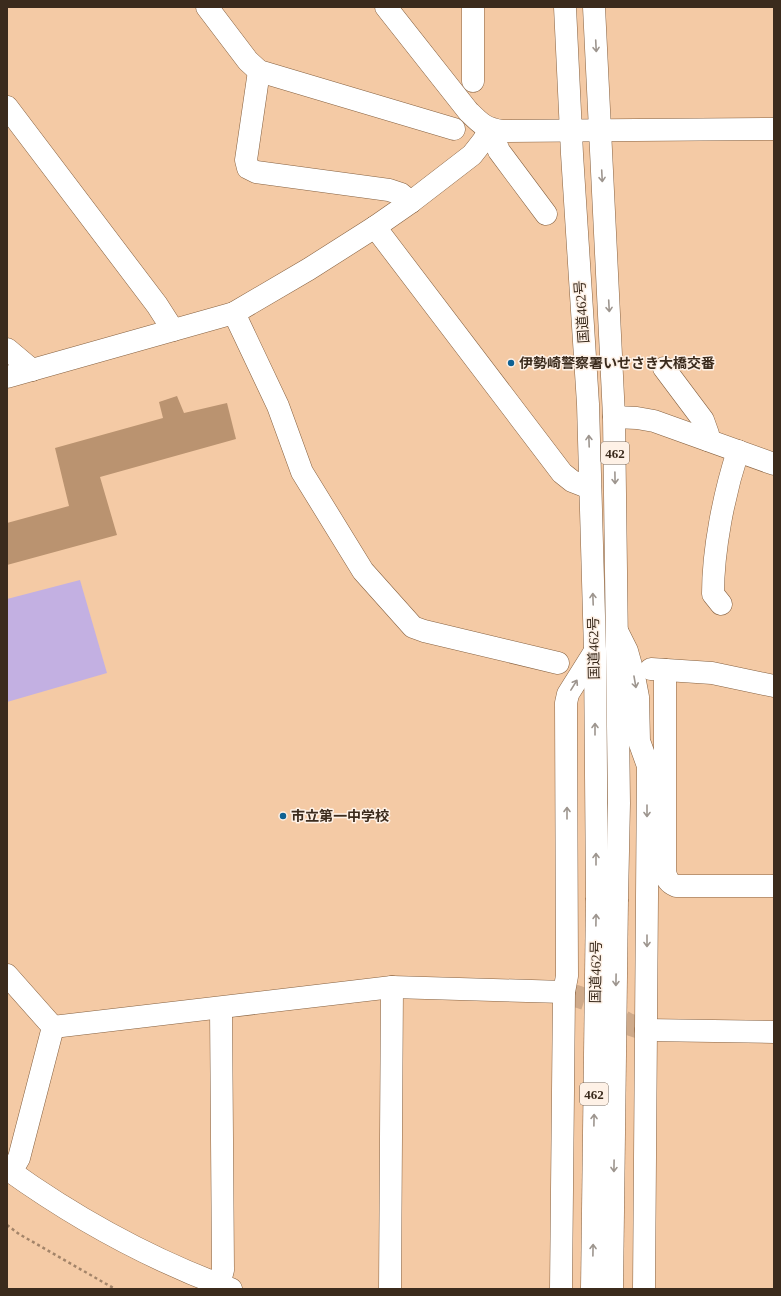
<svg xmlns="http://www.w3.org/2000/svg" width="781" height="1296" font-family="'Times New Roman','Noto Sans JP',serif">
<rect width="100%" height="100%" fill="#f4caa5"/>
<polygon fill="#c3b0e2" points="80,580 107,673 7,702 7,599"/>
<polygon fill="#ba9370" points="177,396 184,413 227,403 236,439 100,477 117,535 7,565 7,523 69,506 55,448 163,418 159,402"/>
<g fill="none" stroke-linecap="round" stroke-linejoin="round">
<polyline stroke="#cfaa8a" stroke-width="22" stroke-dasharray="22 11" stroke-linecap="butt" points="564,992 585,999 628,1024 646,1030"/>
<defs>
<g id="minor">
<polyline points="207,7 248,61 259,71 454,129"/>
<path d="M386 7 468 111C480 123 484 128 502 131L774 129"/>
<polyline points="473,7 473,81"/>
<polyline points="259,71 246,160 248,168 256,172 389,190 401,194 411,202"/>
<polyline points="7,107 157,305 173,330"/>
<polyline points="490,129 499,151 546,214"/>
<polyline points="375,227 562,473 572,481 590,488"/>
<polyline points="234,313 278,406 302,472 363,571 413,627 424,631 558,663"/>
<polyline points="7,349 32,370"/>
<polyline points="664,368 703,420 708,434 708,440"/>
<polyline points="7,377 234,313 309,269 375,227 411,202 472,155 483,141 490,129"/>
<polyline points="614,417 637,418 654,421 774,464"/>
<path d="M721 604 713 594C713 549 724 494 738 451"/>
<polyline points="618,633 627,651 634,676 638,697 639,741 648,766 644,1289"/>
<polyline points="651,669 712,673 774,686"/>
<path d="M665 670V872C667 880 669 883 676 886H774"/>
<polyline points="7,975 53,1027"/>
<polyline points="53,1027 392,987 564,992"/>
<polyline points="646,1030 774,1032"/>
<path d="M7 1169C78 1220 149 1259 231 1289"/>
<polyline points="11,1172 19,1158 53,1027"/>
<polyline points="219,1285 223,1270 221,1008"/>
<polyline points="390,1289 392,987"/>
<polyline points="561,1289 564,992 567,976 566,703 568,694 595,651"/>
</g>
<g id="highway">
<polyline points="565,7 572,154 588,404 595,651 597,898"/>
<polyline points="594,7 614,417 619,803 617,899"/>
</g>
</defs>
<use href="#minor" stroke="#866140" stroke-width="23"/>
<use href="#highway" stroke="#866140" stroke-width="23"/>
<polyline stroke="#a38469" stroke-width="2.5" stroke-dasharray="3 3" stroke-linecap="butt" points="7,1225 19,1234 115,1289"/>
<use href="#minor" stroke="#fff" stroke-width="22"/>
<use href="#highway" stroke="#fff" stroke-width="22"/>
<defs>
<g id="highway-bridge">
<polyline points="592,1289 597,898"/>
<polyline points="612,1289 617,899"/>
</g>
</defs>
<use href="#highway-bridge" stroke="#866140" stroke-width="23" stroke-linecap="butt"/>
<use href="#highway-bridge" stroke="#fff" stroke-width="22"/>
</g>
<defs><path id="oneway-shaft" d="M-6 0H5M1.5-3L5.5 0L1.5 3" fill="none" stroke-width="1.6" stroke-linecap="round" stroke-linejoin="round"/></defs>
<g stroke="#9d958e">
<use href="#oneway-shaft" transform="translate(596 46) rotate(87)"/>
<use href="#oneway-shaft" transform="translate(602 176) rotate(87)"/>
<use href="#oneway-shaft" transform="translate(609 306) rotate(87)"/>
<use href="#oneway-shaft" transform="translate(589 441) rotate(-92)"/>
<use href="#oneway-shaft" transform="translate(615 478) rotate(89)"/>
<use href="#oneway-shaft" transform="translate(593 599) rotate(-92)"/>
<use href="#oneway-shaft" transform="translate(635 682) rotate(80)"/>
<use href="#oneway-shaft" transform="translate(574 685) rotate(-58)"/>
<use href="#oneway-shaft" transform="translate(595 729) rotate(-90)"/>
<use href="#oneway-shaft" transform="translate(647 811) rotate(90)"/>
<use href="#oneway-shaft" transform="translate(567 813) rotate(-90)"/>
<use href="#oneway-shaft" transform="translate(596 859) rotate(-90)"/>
<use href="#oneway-shaft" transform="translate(596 920) rotate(-89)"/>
<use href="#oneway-shaft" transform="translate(647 941) rotate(90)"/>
<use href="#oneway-shaft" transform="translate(616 980) rotate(91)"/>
<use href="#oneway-shaft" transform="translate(594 1120) rotate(-89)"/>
<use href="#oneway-shaft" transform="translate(614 1166) rotate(91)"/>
<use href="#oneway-shaft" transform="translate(593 1250) rotate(-89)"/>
</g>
<g fill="#0e6193" stroke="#fef1e6" stroke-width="1.5">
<circle cx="511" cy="363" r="4"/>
<circle cx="283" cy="816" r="4"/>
</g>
<g text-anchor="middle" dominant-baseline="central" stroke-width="3" stroke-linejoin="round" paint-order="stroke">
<g fill="#fef1e6" stroke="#766659" stroke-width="1">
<rect x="601" y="442" width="28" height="22" rx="3"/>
<rect x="580" y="1083" width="28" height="22" rx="3"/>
</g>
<g font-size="13" font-weight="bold" fill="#3b2b1d">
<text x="615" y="453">462</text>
<text x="594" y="1094">462</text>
</g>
<g font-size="14" fill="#3b2b1d" stroke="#fef1e6">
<text transform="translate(582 312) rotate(-94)">国道462号</text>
<text transform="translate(594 648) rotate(-91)">国道462号</text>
<text transform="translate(596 972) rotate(-89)">国道462号</text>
</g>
<g font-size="14" font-weight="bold" fill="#3b2b1d" stroke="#fef1e6" text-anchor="start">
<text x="519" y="363">伊勢崎警察署いせさき大橋交番</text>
<text x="291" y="816">市立第一中学校</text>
</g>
</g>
<rect width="781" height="1296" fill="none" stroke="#3b2b1d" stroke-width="16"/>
</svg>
